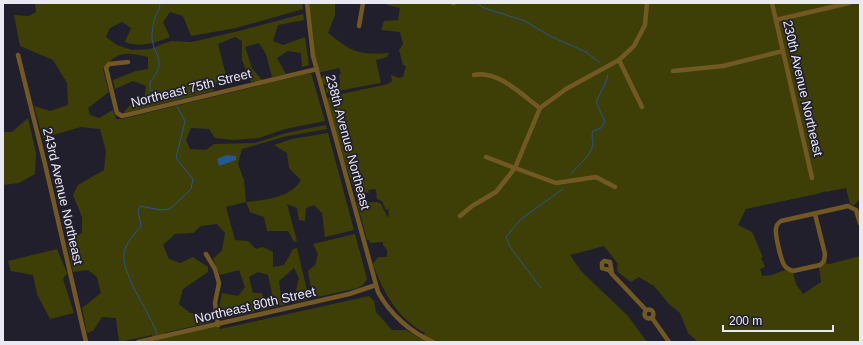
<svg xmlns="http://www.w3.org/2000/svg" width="863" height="345" font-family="Helvetica,sans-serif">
<rect width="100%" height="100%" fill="#221f2d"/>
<g fill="#3e3f06">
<path d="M28 3H302L303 9 236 28 191 36 183 16 170 12 163 22 170 37C154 43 141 48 125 42L131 28 122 22 110 28 106 37 117 45 132 50 150 49 171 41 192 42 239 31 303 14 304 20 278 25 273 41 283 45 305 37 309 65 302 67 301 53 288 51 277 58 286 74 272 77 266 54 259 43 245 47 252 68 262 80 251 82 242 60V41L235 37 218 44 227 79 216 83 213 91 123 113 135 100 144 99 146 86 133 81 115 89 113 80 136 71 148 69V57C127 52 117 51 103 69L109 92 88 108 90 115 99 118 113 110 116 119H122L311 73 325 121 285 129 259 138 233 140 215 138 209 129 191 128 186 140 190 149 206 150 214 144 255 143 286 133 326 125 327 129 287 136 242 149 238 164 244 180 246 202C264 200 291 198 301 180L289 168 287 153 274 145 292 139 328 133 354 230 325 237 322 213 314 205 306 208 305 221 299 220 297 208 287 204 297 241 294 242 288 231H267L264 217 250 212 246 202 226 207 235 240 248 241 256 249 263 247 273 252V267L284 265 293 249 297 248 309 299 293 303 299 278 294 268 279 281 281 296 287 304 260 311 272 293 268 275 258 272 249 277 253 293H262L263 297 254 312 221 319 219 307 222 293 238 296 245 287 239 270 220 275 213 259 222 250 225 233 217 224 201 226 193 233 175 234 163 245 169 259 180 263 193 257 208 267V272L183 289 179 304 190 313H205L211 322 164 333 165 335 218 323 220 329 369 296 374 301 376 312 392 330H406L421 339 425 333C398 319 383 292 373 264L378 257H387V250L383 245V242L370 243 369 240H367L357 203 377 202 381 204 388 218 389 209 386 210 382 201 377 199 376 189 368 190 369 193 363 192 362 198 357 199 325 100 332 96 388 84 392 81 391 75 399 78 403 77 406 66 403 65 399 50 403 44 400 32 381 30 384 21 398 20 400 8 387 5V3H860V199L854 205 850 204 846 188 826 192V191L817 194 746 209 738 225 752 232 763 257 761 258 765 267 760 269 762 276 772 275 785 270 793 273 796 284 803 294 821 282 819 267 825 263 830 264 860 256V340L858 342H698L688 333 680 313 669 304 654 286 639 277 631 282 618 272 617 268 618 264 604 246 570 255 581 271 628 316 647 342H136L153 338 152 335 119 342 116 318 102 317 93 331 87 333 82 308 101 293 97 277 88 270 73 272 67 242 82 233V217L73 195 78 185 104 170 106 151 100 129 81 127 43 138 34 106 50 111 68 105 67 83 53 60 20 46 14 15 29 16 36 12 35 4Z"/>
<path d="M307 3H335V15L328 33C352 52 358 55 389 53L387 57 376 60 381 83 326 93V88L335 86 336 88 340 87 339 75 341 73 339 68 317 73Z"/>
<circle cx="326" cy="80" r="5"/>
<polygon points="28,118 36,153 35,174 19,183 3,185 3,132 12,132"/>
<polygon points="355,234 367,279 364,284 358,288 313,298 308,271 315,265 318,254 313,244"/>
<polygon points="57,249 67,273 63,279 74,313 50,319 37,294 33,275 11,271 8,261"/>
</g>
<polygon fill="#245793" points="226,155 236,156 236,160 219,166 217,159"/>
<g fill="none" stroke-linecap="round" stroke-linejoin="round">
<g stroke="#245793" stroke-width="1">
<path d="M160 3C160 10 156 14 154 20 153 24 153 29 152 33 151 57 170 58 150 82V90L172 96 174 100"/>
<polyline points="477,3 484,8 525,21 550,36 586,52 599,62"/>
<path d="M571 174C578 165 591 156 593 144 593 139 591 137 593 131L601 128 605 122 596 102C600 93 606 85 608 75"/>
<polyline points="541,288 510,247 506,237 521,219 563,189"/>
<path d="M157 334C151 313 117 270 125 249 129 240 135 233 141 226L138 211 140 206 161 210 170 209 191 189 193 179 176 158 185 121 177 106"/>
<polyline points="158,340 159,342"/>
</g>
<g stroke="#725924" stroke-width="4.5">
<path d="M307 3 313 56 378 292C390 314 410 332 433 342"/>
<polyline points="453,3 454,3"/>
<polyline points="772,3 812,178"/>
<polyline points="776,20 849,3"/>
<polyline points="359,26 363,3"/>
<polyline points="18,55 45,164 86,342"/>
<polyline points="619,60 642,107"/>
<polyline points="128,62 109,64 106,68 117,113 122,116 317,69"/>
<polyline points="673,71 723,66 783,51"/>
<path d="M474 75C498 70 522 95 540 108"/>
<polyline points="486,157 515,168 540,108 566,89 619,60 634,46 645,25 647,3"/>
<path d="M815 214 825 254 824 261 820 265 793 271C790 270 787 269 785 266 781 262 775 234 776 229 776 225 778 223 781 221L848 206 856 210 860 223"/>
<polyline points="460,216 472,206 496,192 515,168 556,183 596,177 615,187"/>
<polyline points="206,254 215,269 219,283 215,303 218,325"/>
<polygon points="604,261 610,262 612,274 609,270 602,268 602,263"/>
<polyline points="612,274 646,310"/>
<circle cx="649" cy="314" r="4.5"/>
<polyline points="652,318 669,342"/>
<polyline points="138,342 349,294 376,285"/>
</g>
</g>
<g text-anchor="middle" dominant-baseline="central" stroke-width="3.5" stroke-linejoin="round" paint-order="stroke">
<g font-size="13" fill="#eae9f3" stroke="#221f2d">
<text transform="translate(191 88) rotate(-14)">Northeast 75th Street</text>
<text transform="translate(803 88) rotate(77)">230th Avenue Northeast</text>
<text transform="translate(348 142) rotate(75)">238th Avenue Northeast</text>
<text transform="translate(63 196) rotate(77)">243rd Avenue Northeast</text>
<text transform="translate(255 305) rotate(-13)">Northeast 80th Street</text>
</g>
</g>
<rect width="863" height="345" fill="none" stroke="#eae9f3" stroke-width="8"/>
<path d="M723 325v6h110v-6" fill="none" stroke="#eae9f3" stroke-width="2"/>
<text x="729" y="325" font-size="12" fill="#eae9f3" stroke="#221f2d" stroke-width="3" paint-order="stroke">200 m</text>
</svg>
